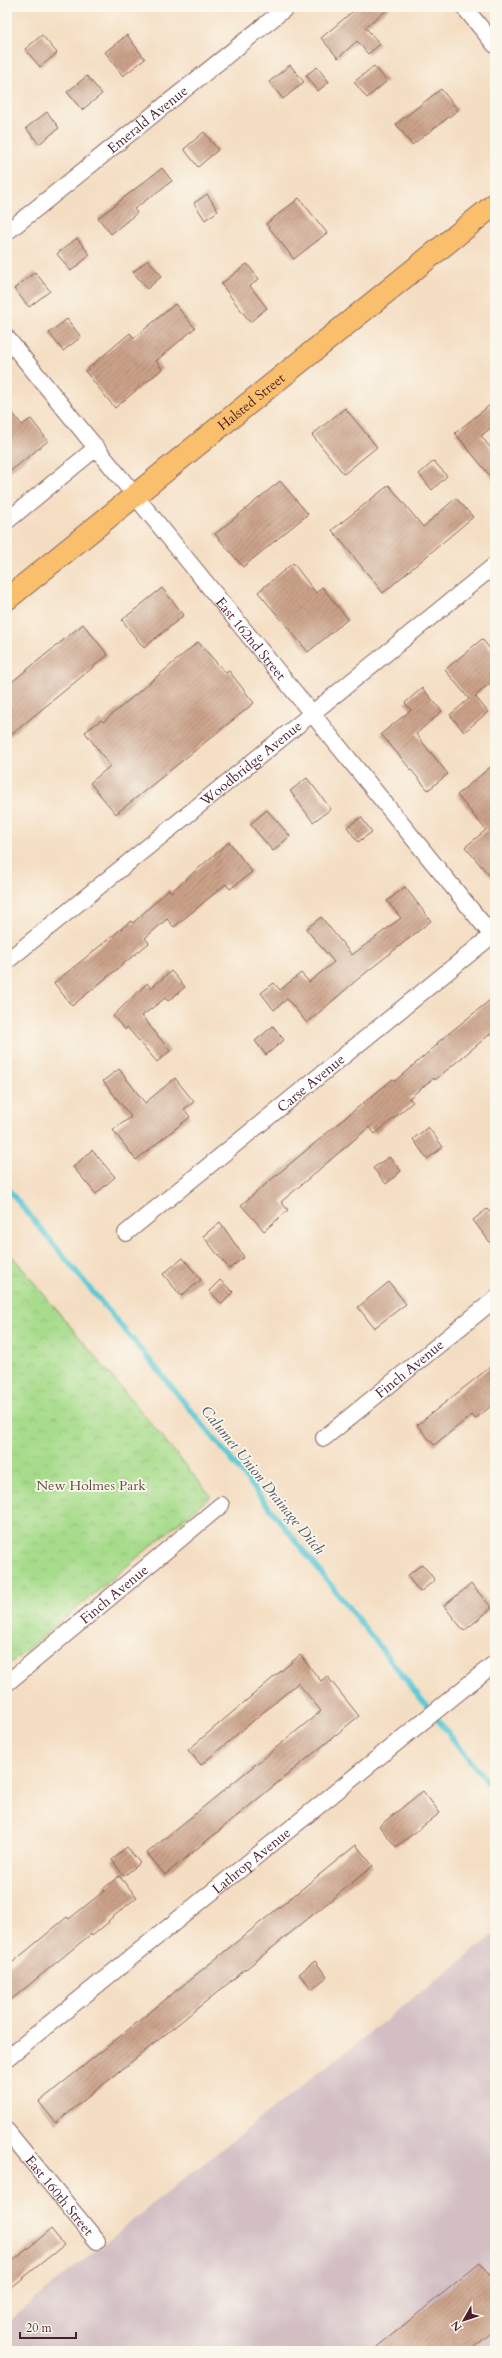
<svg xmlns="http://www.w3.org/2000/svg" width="502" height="2358" font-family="Cardo,serif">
<defs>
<pattern id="park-crowns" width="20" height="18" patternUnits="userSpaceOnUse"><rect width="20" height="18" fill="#a7dc8c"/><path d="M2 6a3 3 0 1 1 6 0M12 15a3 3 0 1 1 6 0" fill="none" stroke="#91bc79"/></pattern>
<pattern id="building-hatch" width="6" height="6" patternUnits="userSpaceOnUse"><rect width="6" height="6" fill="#cba289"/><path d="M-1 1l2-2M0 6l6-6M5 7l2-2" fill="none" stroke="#a78370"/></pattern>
</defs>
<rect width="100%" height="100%" fill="#fbf7ec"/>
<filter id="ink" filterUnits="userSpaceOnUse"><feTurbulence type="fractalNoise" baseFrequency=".025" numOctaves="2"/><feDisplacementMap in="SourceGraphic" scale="8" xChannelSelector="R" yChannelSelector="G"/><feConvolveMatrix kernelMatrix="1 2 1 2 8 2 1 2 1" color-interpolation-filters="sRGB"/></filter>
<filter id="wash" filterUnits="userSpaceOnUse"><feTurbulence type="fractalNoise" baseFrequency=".012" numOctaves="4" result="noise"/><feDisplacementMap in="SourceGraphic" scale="16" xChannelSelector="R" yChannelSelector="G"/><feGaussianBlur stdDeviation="0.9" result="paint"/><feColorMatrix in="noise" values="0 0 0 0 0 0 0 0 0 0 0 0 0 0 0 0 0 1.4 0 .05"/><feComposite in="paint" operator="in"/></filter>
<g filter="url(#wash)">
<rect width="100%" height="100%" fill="#f4dec3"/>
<polygon fill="#d2bec3" points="495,1934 495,2351 7,2351 7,2322 185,2178"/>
<polygon fill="url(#park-crowns)" stroke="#787e5c" points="7,1250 211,1496 11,1663 7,1658"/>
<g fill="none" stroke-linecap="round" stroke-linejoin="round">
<polyline stroke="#5ec9d6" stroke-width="5.5" points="7,1188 218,1443 495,1792"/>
</g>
<g id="blocks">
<g fill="url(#building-hatch)">
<polygon points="358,7 391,7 365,27 380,44 368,54 357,41 338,58 321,38"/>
<polygon points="42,35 57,53 40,67 25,49"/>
<polygon points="127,35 145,59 123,76 105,52"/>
<polygon points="290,65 304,82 283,99 269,82"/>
<polygon points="374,66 387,81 367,98 354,82"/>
<polygon points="317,67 329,82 318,91 306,75"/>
<polygon points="87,76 102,94 82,110 67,92"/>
<polygon points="441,89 458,110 412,145 396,124"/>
<polygon points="47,112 59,128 39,144 26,128"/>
<polygon points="204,132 218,150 198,167 184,149"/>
<polygon points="162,168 172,181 134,209 137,213 111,234 98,218"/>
<polygon points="207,194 218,211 205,220 194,203"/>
<polygon points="299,198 327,233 294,259 266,224"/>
<polygon points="77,238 90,255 71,271 57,254"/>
<polygon points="148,260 162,276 147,289 133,272"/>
<polygon points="247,264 259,279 250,286 267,308 250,322 221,284"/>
<polygon points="35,272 50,291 29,307 14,289"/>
<polygon points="175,304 195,328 156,361 162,369 115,408 85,371 130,333 134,338"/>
<polygon points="67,319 81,337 63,351 49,333"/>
<polygon points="495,401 495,424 481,436 495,453 495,482 455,433"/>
<polygon points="7,406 22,425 31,419 48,441 7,474"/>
<polygon points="345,408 377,447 344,474 312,435"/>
<polygon points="434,461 447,476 432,490 419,474"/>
<polygon points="280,481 308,514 243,567 215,534"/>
<polygon points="389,485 423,527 456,498 473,517 383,593 332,530"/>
<polygon points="293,563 316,593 322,587 348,619 308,652 258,592"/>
<polygon points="162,588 184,615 144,648 122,620"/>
<polygon points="83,624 108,655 7,738 7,686"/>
<polygon points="482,639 495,655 495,679 475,696 488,712 464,732 450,715 469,699 445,670"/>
<polygon points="198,642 226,673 229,671 254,703 116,814 90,783 110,766 85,732 101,720 103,722"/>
<polygon points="422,688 442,711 416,734 448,774 428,790 381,734 411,710 405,703"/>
<polygon points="495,763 495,882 465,847 486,830 457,795"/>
<polygon points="307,778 331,809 313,822 290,791"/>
<polygon points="267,810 290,836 273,851 250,824"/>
<polygon points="361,817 372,832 358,842 347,827"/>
<polygon points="229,842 252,872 230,889 226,884 174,927 167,919 145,938 149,943 72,1006 54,983 131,921 133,923 169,889 171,892"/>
<polygon points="405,887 431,921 358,979 307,1023 287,999 274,1010 261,993 274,983 280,990 301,973 309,982 334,962 306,929 321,917 352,955 401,918 387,901"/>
<polygon points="171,971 185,987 168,1001 165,998 142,1016 170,1051 157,1062 127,1027 125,1030 113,1016 147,983 151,988"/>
<polygon points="495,996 495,1030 435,1080 434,1078 409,1098 413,1102 375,1134 369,1127 281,1202 288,1210 264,1231 241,1205 346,1117 393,1079 395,1081 438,1044 437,1043"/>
<polygon points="273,1026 284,1040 266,1055 255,1041"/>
<polygon points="119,1069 145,1103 175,1078 194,1102 184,1109 190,1117 136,1160 113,1130 131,1117 103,1081"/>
<polygon points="428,1127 443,1147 427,1159 413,1139"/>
<polygon points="92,1150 115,1177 96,1194 73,1167"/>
<polygon points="389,1157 401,1171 386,1184 373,1168"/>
<polygon points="487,1209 495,1218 495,1249 473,1220"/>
<polygon points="220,1222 244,1257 229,1269 203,1236"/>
<polygon points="183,1258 201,1280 181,1296 163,1274"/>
<polygon points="220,1280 233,1292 222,1304 209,1291"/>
<polygon points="389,1282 406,1304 374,1328 358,1307"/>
<polygon points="495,1363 495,1403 475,1419 472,1415 434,1445 417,1425"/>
<polygon points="422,1564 435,1580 420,1592 407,1576"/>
<polygon points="471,1584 492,1608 464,1631 444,1606"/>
<polygon points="300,1655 321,1681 327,1676 359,1716 165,1875 147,1853 321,1711 298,1683 201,1765 188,1750"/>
<polygon points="423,1791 440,1813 396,1847 379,1826"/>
<polygon points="356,1845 373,1866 56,2123 39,2102"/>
<polygon points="127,1847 140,1863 124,1876 112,1860"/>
<polygon points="119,1876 137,1897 108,1921 109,1922 92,1936 91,1934 7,2003 7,1967 67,1917 69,1919 104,1891 103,1889"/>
<polygon points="315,1961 327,1977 312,1989 299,1974"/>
<polygon points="51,2229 64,2245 7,2291 7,2266"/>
<polygon points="480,2263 495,2282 495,2330 469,2351 372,2351"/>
</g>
</g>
</g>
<g filter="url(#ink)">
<use href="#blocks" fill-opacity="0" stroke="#866260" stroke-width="1"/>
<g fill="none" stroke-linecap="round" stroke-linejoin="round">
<defs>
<g id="street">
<polyline points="464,7 495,45"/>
<path id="s1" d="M7 232 287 7"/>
<path id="s2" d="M7 338 495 939"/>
<polyline points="7,521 96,448"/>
<path id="s3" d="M7 961 495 565"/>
<path id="s4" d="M126 1233 495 933"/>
<path id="s5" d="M324 1438 495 1299"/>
<path id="s6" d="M7 1683 221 1505"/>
<path id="s7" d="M7 2058 495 1663"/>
<path id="s8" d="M7 2131 97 2241"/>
</g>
<g id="primary">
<path id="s9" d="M7 599 495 204"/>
</g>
</defs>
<use href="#street" stroke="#866260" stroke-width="18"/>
<use href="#primary" stroke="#866260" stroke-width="24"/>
<use href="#street" stroke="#fff" stroke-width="16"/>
<use href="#primary" stroke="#f9bf6d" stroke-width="22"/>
</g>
</g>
<g text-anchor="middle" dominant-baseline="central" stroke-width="3.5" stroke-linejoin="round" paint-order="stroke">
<g font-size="14" fill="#4a1f2b" stroke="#fbf7ec">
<text stroke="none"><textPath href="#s1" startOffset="180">Emerald Avenue</textPath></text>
<text stroke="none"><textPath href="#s9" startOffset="314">Halsted Street</textPath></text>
<text stroke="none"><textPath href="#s2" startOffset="387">East 162nd Street</textPath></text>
<text stroke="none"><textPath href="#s3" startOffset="314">Woodbridge Avenue</textPath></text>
<text stroke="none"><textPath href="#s4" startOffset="238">Carse Avenue</textPath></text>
<text stroke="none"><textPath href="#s5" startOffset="110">Finch Avenue</textPath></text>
<text stroke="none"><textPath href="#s6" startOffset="139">Finch Avenue</textPath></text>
<text stroke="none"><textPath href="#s7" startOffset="314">Lathrop Avenue</textPath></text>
<text stroke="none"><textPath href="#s8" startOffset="83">East 160th Street</textPath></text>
</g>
<g font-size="14" fill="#614e43" stroke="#fbf7ec">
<text x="91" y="1485">New Holmes Park</text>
</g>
<g font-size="15" font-style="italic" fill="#515a67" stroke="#fbf7ec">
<text transform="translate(263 1480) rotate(51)">Calumet Union Drainage Ditch</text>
</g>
</g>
<rect width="502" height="2358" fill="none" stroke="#fbf7ec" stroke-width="24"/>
<g transform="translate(464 2320) rotate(231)" stroke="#fbf7ec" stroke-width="3" paint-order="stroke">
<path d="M0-3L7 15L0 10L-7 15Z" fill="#4a1f2b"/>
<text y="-6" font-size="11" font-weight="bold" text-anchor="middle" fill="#4a1f2b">N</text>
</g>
<path d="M20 2332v6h56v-6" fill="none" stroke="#4a1f2b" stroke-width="2"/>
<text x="26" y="2332" font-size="12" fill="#4a1f2b" stroke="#fbf7ec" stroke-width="3" paint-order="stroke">20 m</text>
</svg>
